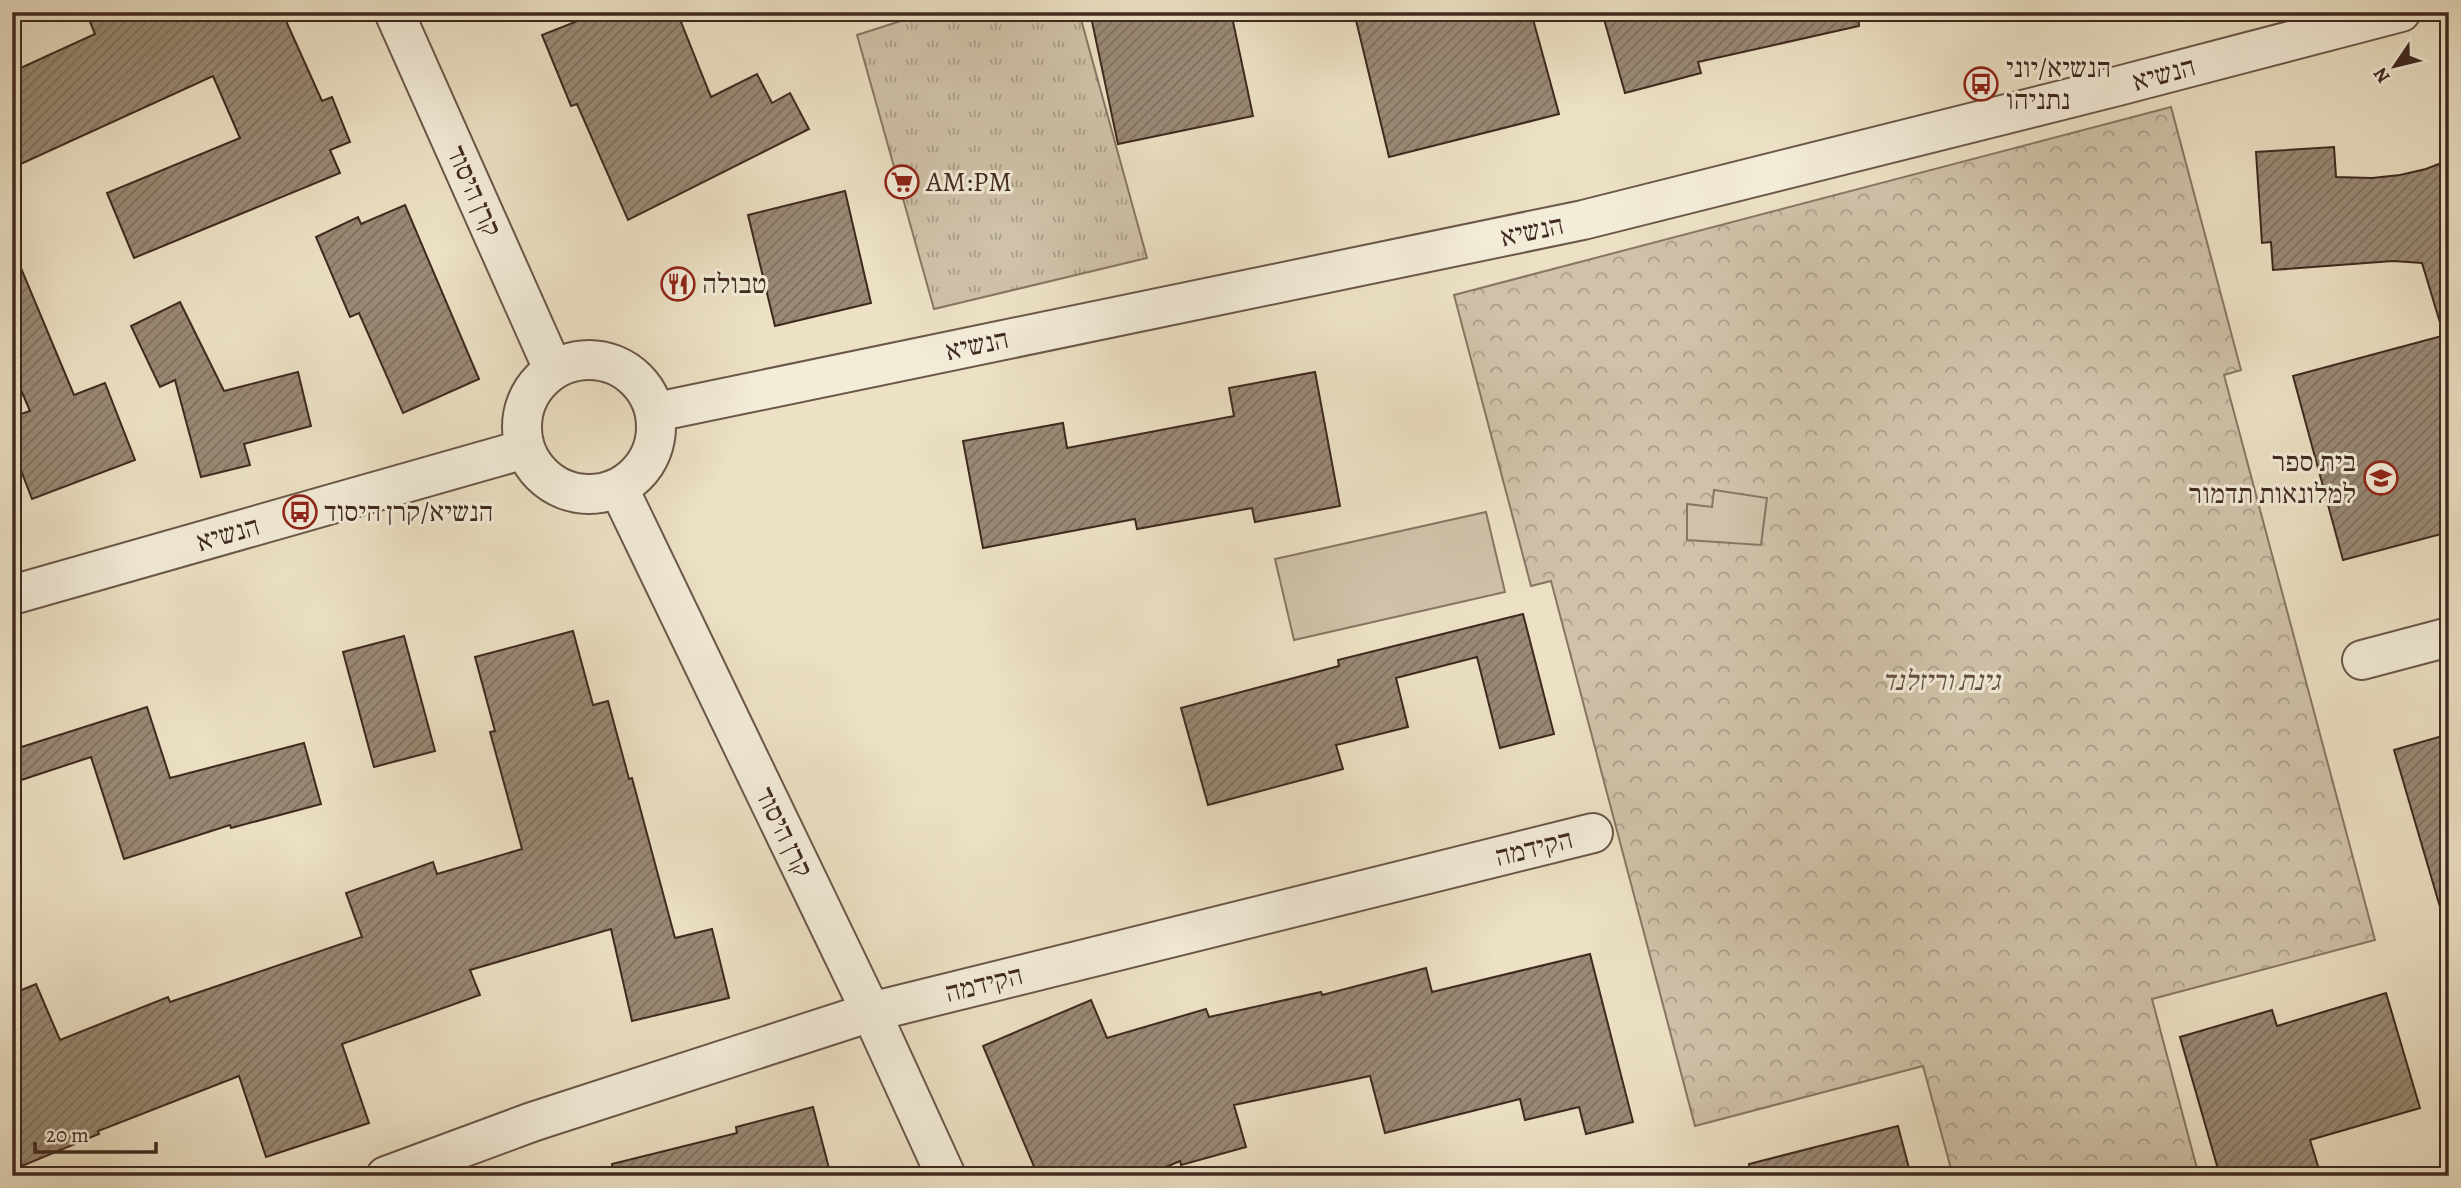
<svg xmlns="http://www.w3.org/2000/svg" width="2461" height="1188" font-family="Alegreya,'Frank Ruhl Libre',serif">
<defs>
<pattern id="grass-tufts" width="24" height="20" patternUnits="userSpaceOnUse" patternTransform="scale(1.75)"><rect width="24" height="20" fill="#cfc2a9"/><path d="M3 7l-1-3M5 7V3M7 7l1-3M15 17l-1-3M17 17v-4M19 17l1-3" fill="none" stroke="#a99e89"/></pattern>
<pattern id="park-crowns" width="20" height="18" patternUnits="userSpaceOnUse" patternTransform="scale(1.75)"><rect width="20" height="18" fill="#cfc2a9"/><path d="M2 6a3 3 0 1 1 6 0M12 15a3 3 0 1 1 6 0" fill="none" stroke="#a99e89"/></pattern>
<pattern id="building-hatch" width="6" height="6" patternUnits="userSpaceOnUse" patternTransform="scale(1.75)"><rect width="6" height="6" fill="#998975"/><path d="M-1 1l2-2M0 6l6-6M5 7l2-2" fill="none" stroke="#7e705f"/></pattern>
</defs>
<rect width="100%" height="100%" fill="#ece1c5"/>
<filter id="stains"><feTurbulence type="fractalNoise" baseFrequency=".00286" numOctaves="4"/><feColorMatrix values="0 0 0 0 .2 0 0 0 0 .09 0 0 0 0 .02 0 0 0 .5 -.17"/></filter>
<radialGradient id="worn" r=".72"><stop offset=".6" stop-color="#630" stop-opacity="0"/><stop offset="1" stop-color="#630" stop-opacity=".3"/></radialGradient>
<polygon fill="url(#grass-tufts)" stroke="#877664" stroke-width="2" points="929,12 1079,12 1147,258 934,309 857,35"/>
<polygon fill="url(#park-crowns)" stroke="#877664" stroke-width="2" points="2171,107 2241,370 2224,375 2375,940 2152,999 2199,1176 1953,1176 1923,1066 1695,1126 1551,581 1531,586 1454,295"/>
<g fill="#cfc2a9" stroke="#877664" stroke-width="2">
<polygon points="1714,490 1767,498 1761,545 1687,540 1687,504 1712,507"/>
<polygon points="1486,512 1505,592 1294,640 1275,559"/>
</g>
<g fill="url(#building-hatch)" stroke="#3f291f" stroke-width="2">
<polygon points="86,12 282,12 322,101 332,97 350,142 330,150 340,173 134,258 107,193 240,138 213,76 12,168 12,72 95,34"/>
<polygon points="600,12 677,12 711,97 757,74 772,103 790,93 809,129 628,220 577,104 571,106 542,35"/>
<polygon points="1090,12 1231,12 1253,116 1118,144"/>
<polygon points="1354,12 1531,12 1559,114 1389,157"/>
<polygon points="1602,12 1858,12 1859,26 1698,62 1701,73 1625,93"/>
<polygon points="2334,147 2336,177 2372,178 2400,175 2426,169 2449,160 2449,325 2441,326 2422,263 2393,261 2273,270 2271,242 2262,243 2256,152"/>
<polygon points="845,191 871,303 775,326 748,215"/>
<polygon points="405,205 479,379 403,413 359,313 350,317 316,237 358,217 361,224"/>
<polygon points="13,249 74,395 105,383 135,460 32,499 12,447 12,417 30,411 12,369"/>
<polygon points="180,302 224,391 298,372 311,426 244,444 250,465 201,477 175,380 160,387 131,326"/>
<polygon points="2449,334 2449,532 2343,560 2293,376"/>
<polygon points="1315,372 1340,506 1255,522 1252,508 1137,529 1135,519 983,548 963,441 1063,423 1067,448 1234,416 1229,388"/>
<polygon points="1523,614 1554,734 1500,748 1477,657 1396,678 1408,727 1336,745 1343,769 1208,805 1181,708 1339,666 1338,660"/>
<polygon points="573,631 593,705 608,701 629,779 632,778 675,938 712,929 729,998 632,1021 611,929 470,970 480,995 342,1044 369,1123 266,1157 239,1076 98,1131 99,1134 22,1166 12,1144 12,994 36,984 60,1040 168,997 170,1002 362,937 346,893 433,862 437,874 522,849 490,732 495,731 475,657"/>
<polygon points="404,636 435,751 374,767 343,652"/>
<polygon points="147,707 170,778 304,743 321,804 231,828 230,825 124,859 91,757 12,783 12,750"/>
<polygon points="2449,734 2449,906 2440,907 2394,750"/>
<polygon points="1590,954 1633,1122 1586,1134 1579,1107 1525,1120 1520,1099 1385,1133 1370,1076 1234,1105 1246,1147 1181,1165 1180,1161 1145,1176 1038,1176 983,1046 1091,1000 1107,1038 1206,1009 1209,1017 1321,992 1322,995 1426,968 1432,992"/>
<polygon points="2386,993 2420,1108 2310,1140 2321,1176 2220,1176 2180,1037 2272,1010 2277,1026"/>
<polygon points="813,1107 831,1176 613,1176 612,1164 737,1133 736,1127"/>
<polygon points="1898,1126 1911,1176 1751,1176 1749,1164"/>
</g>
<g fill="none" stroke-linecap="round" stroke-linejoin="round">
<defs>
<g id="minor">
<polyline points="394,12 553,369"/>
<circle cx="589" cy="427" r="67"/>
<polyline points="656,412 1583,220 2118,86 2401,12"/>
<polyline points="619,489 871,1012 946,1176"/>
<polyline points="12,595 525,449"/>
<polyline points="2362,660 2449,637"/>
<polyline points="386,1176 532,1122 871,1012 1593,833"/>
</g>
</defs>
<use href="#minor" stroke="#6a5748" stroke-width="42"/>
<use href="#minor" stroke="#f3ecd9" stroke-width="38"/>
</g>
<defs>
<symbol id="bus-ring" viewBox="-11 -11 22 22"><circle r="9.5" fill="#f3ecd9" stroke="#8f2418" stroke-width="1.5"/><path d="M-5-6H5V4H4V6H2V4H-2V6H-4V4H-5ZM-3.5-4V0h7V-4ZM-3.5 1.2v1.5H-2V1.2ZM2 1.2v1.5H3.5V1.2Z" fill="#8f2418"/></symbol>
<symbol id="supermarket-ring" viewBox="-11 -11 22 22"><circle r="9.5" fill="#f3ecd9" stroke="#8f2418" stroke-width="1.5"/><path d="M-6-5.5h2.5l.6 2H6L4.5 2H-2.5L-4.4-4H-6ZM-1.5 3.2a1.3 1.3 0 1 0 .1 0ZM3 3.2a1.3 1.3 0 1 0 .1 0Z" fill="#8f2418"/></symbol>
<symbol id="restaurant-ring" viewBox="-11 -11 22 22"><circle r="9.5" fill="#f3ecd9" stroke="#8f2418" stroke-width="1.5"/><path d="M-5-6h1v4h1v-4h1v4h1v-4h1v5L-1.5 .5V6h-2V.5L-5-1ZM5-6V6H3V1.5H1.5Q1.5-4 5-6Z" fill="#8f2418"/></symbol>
<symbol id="university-ring" viewBox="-11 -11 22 22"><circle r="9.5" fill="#f3ecd9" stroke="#8f2418" stroke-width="1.5"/><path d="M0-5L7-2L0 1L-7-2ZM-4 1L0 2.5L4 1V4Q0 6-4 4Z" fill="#8f2418"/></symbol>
</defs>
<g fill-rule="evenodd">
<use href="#bus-ring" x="1962" y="65" width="38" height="38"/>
<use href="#supermarket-ring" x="883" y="163" width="38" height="38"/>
<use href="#restaurant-ring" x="659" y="265" width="38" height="38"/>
<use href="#university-ring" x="2362" y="459" width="38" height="38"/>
<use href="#bus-ring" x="281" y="493" width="38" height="38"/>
</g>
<g text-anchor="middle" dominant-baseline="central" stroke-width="6" stroke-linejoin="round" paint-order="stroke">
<g font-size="28" fill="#3f291f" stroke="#f3ecd9" text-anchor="start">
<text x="2006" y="68">הנשיא/יוני<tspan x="2006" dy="32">נתניהו</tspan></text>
<text x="926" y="182">AM:PM</text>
<text x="702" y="284">טבולה</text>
<text x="2356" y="462" text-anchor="end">בית ספר<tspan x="2356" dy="32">למלונאות תדמור</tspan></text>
<text x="324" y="512">הנשיא/קרן היסוד</text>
</g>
<g font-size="28" fill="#3f291f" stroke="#f3ecd9">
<text transform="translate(2164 74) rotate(-15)">הנשיא</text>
<text transform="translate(474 191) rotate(66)">קרן היסוד</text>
<text transform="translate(1532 231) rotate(-12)">הנשיא</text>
<text transform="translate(977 345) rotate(-12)">הנשיא</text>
<text transform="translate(228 534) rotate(-16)">הנשיא</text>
<text transform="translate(784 832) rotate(64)">קרן היסוד</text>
<text transform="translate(1534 848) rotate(-14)">הקידמה</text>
<text transform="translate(984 984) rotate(-14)">הקידמה</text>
</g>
<g font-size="28" font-style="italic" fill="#634f42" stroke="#f3ecd9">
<text x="1941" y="681">גינת וריזלנד</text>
</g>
</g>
<rect width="2461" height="1188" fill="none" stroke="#ece1c5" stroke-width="42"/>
<rect x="14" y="14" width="2433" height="1160" fill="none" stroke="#3f291f" stroke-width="3.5"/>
<rect x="21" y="21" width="2419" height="1146" fill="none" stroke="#3f291f" stroke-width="2"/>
<g transform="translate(2395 66) rotate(235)" stroke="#f3ecd9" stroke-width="5" paint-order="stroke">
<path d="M0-5L12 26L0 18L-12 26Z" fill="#3f291f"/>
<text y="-10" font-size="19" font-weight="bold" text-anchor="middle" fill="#3f291f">N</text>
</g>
<path d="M35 1142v10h121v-10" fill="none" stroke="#3f291f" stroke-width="3.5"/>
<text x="46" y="1142" font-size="21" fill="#3f291f" stroke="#f3ecd9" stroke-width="5" paint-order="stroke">20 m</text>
<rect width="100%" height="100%" filter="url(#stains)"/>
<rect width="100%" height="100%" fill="url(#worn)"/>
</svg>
